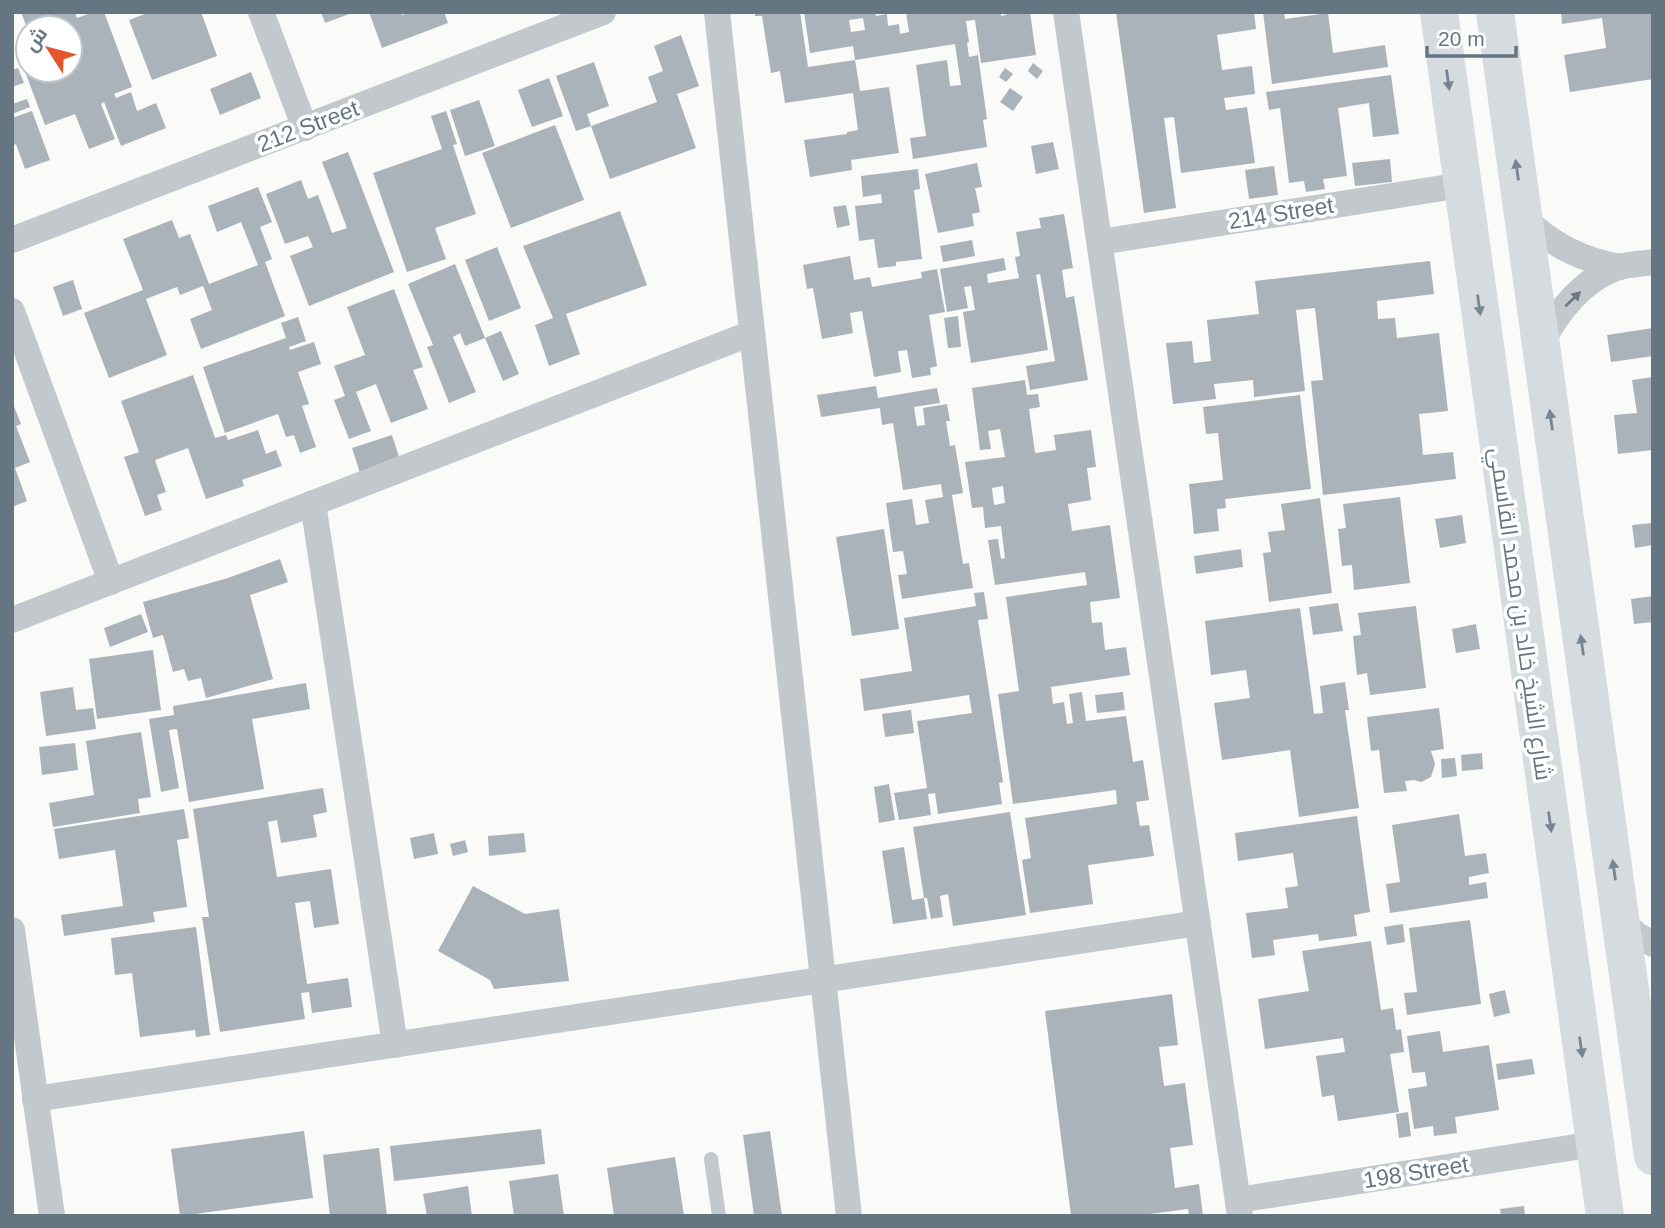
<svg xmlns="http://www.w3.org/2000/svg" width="1665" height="1228" font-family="Arial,Cairo,sans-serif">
<rect width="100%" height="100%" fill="#fafaf8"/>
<g fill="#aab3b9" fill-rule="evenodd">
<polygon points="21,12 75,12 77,18 93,12 104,12 132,87 114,94 116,98 131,92 137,111 156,103 166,128 121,146 104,102 101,104 115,139 89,149 75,114 45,125 23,66 28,64 28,70 70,70 70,28 27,28"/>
<polygon points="150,12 201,12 217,56 152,80 129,20"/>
<polygon points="321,12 352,12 352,13 325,23"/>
<polygon points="369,12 400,12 402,15 410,12 444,12 448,23 382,48"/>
<polygon points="755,12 800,12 808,67 855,60 860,91 889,87 899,153 851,160 852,170 810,177 804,140 847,134 847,132 858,130 853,93 785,103 780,71 771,73 762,16 755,16"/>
<path d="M804 12H875L876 16 887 14 888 26 899 24 900 34 909 32 906 12H1001V16L1006 15V12H1030L1036 55 981 63 975 20 966 21 969 42 967 43 969 57 978 55 987 119 983 120 987 147 913 159 910 138 926 136 916 65 947 60 950 86 961 85 955 44 855 60 853 46 810 53ZM863 18 865 30 851 32 849 20Z"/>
<polygon points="1116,12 1254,12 1256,29 1217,35 1222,70 1252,66 1255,94 1224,98 1226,110 1247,107 1255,163 1181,173 1174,117 1164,118 1176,208 1144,213"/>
<polygon points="1263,12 1284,12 1285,19 1328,13 1333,53 1385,45 1388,67 1272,84"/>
<polygon points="1561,12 1653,12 1653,79 1570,92 1564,55 1606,48 1602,18 1562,24"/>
<polygon points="681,35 699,86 677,94 696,148 610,179 591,126 657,102 648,77 663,71 654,46"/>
<polygon points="594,62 609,106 587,114 591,126 576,131 556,76"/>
<polygon points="1033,63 1043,71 1037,79 1028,71"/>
<polygon points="18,68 24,83 12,87 12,70"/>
<polygon points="1005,68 1013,74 1006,82 999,77"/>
<polygon points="251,72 261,98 220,115 210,89"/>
<polygon points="1391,75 1399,134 1373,137 1369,103 1338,108 1347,176 1323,179 1325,189 1306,192 1304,181 1289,183 1280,108 1269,110 1266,92"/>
<polygon points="549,78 563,116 532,127 518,90"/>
<polygon points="1010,88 1023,97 1013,111 1000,102"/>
<polygon points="27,99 30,107 12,114 12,104"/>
<polygon points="479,100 495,146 465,156 450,110"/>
<polygon points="32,111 50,160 25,169 16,144 12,146 12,118"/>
<polygon points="446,111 457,144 453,145 476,214 435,228 446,259 407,272 373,173 442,149 431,116"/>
<polygon points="555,125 584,200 511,228 482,153"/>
<polygon points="1053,142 1059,169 1036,174 1031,146"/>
<polygon points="348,152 394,272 309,306 290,256 313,247 308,236 285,244 266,194 301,180 308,199 318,195 332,233 347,228 322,162"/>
<polygon points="1390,159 1392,182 1355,186 1352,163"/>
<polygon points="977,163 982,187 975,188 980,212 972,214 974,226 938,233 925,174"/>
<polygon points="1274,166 1278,195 1249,199 1245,170"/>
<polygon points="918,169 920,189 914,190 922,259 896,262 896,266 878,268 874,239 859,241 855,206 882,203 881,194 863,197 861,176"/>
<polygon points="258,187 272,222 260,227 272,259 265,262 285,316 201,349 190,319 212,310 203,286 180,295 177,287 146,299 167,355 109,378 84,313 143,290 123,239 172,220 179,238 190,234 209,284 258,265 241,222 217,232 208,206"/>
<polygon points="846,205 850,225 837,228 833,207"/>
<polygon points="620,211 647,285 566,314 580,354 549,366 535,325 553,318 523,246"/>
<polygon points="1064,214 1073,268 1062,270 1066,298 1074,296 1088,380 1030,390 1026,366 1055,361 1040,274 1036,275 1048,350 971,363 963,312 975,310 971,286 964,287 968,308 947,312 940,269 1004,258 1006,270 987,274 988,283 1019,278 1015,257 1020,256 1016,232 1041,228 1039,218"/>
<polygon points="972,240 975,256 943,262 940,246"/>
<polygon points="497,247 521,308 489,321 465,260"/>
<polygon points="850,256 854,280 870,277 872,287 922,278 921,272 937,269 945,312 929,315 937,366 930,368 931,375 912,378 907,350 898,351 901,372 874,377 862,311 850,313 853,333 822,339 813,288 807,289 803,265"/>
<polygon points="1430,261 1434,294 1377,301 1378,319 1395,318 1397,338 1439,333 1448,411 1419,414 1423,455 1453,452 1456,479 1323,495 1311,381 1323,380 1315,308 1296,310 1305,391 1254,397 1253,380 1214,384 1216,399 1173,404 1166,343 1192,341 1194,363 1211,361 1207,320 1259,314 1255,281"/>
<polygon points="455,264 485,338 465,346 460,333 453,337 476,392 449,403 427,347 433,345 408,284"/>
<polygon points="73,280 82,309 63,316 53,287"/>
<polygon points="394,289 423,367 413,370 428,409 391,423 376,384 356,392 371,431 349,439 334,400 345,396 334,366 365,355 347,307"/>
<polygon points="958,316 961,347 948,348 944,318"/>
<polygon points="298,317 306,341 289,347 290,350 314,342 321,364 298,372 309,404 302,406 316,447 300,453 294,435 286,437 278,414 225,433 203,367 286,338 281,323"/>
<polygon points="1653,328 1653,356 1611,362 1607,335"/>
<polygon points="501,331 519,374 503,381 485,338"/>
<polygon points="193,375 215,438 226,435 228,440 258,430 266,454 276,450 282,466 242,480 244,486 206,499 188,448 155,460 166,492 157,495 162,510 145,516 124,457 139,452 121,401"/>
<polygon points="1653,377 1653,450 1618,454 1614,415 1637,413 1632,380"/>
<path d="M1025 380 1027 395 1038 394 1040 407 1029 409 1035 453 1056 450 1054 435 1091 430 1096 467 1087 468 1091 500 1068 504 1072 531 1110 525 1120 598 1090 602 1092 623 1102 622 1105 650 1126 647 1130 675 1051 687 1053 704 1064 702 1067 724 1073 723 1069 694 1082 692 1086 721 1126 716 1133 762 1143 760 1149 800 1136 802 1140 826 1149 825 1154 856 1088 865 1093 904 1030 913 1022 860 1031 858 1025 818 1117 804 1116 790 1013 804 998 694 1019 691 1006 597 1087 585 1085 572 995 585 988 540 998 539 1001 559 1005 558 1001 526 985 528 983 507 972 508 965 462 1005 457 1000 429 988 431 991 449 980 450 972 388ZM1003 486 1005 503 994 505 992 488Z"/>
<polygon points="876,386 878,398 937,388 940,403 914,407 917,426 925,425 923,408 947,404 950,421 946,421 950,446 955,445 963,493 952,495 963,564 969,563 973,588 902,599 898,575 907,574 903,551 893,552 886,503 912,499 916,525 929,523 925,500 943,497 941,484 903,490 893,423 882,425 880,408 821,417 817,395"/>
<polygon points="1300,395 1311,489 1225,499 1226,508 1217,509 1219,531 1194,534 1189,484 1223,480 1218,433 1206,434 1203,407"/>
<polygon points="12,401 21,424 16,426 30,462 15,468 27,501 12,507"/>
<polygon points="392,435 400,460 360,473 352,448"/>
<polygon points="1400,497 1410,583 1354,590 1352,565 1342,566 1338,529 1346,528 1343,504"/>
<polygon points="1320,498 1332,593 1269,602 1263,553 1271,552 1268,532 1285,530 1281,504"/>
<polygon points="1462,515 1466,543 1440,548 1435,519"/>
<polygon points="1653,523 1653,545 1635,548 1632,525"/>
<polygon points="884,529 899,629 852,636 836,537"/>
<polygon points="1241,549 1243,567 1196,574 1194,556"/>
<polygon points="280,559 288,582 250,595 273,679 206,698 201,678 188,681 184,669 173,672 163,635 153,638 143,602 228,578"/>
<polygon points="984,592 988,619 978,620 1003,782 999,783 1002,804 938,814 935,793 928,794 931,815 899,820 894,793 927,788 917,721 972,713 969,695 864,711 860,679 912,671 904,618 976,606 974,593"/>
<polygon points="1653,596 1653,622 1634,624 1631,599"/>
<polygon points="1338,603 1343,631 1313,635 1309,607"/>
<polygon points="1416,606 1426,688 1370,695 1367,673 1357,675 1353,636 1361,635 1358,613"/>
<polygon points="1300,608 1314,714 1323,713 1320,686 1345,682 1349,710 1345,710 1359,808 1299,817 1290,750 1222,760 1214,703 1250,698 1246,670 1211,675 1205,621"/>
<polygon points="141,614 148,632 110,647 104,628"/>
<polygon points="1476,624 1480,649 1456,653 1452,629"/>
<polygon points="153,650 161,710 97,719 89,659"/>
<polygon points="306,683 310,709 252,719 264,789 189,802 177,729 169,730 179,788 161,792 149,719 174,715 173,706"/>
<polygon points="73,687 76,710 93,708 96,729 46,736 40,692"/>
<polygon points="1123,692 1125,710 1097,713 1095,695"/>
<polygon points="1439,708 1444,749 1431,751 1435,764 1431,777 1421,782 1414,780 1405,781 1407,791 1384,793 1379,750 1371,751 1367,717"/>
<polygon points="911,710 914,733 885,737 882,714"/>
<polygon points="141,732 151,797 138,799 140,813 53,827 49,803 94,795 86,741"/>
<polygon points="75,743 78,770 42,775 39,747"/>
<polygon points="1482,753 1483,769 1462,771 1461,755"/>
<polygon points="1455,758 1457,776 1442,778 1441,759"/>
<polygon points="889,784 895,820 879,823 874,787"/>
<polygon points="323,788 327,812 313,815 317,837 281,843 277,820 268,822 277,877 331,869 339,924 314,928 310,901 295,903 307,984 348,978 352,1007 312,1013 309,992 301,993 305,1019 220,1032 202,917 209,917 193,809"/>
<polygon points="184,809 189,838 177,840 187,907 153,912 155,922 64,936 61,915 123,906 115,850 59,859 54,829"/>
<polygon points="1010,812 1026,915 953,926 948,894 940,896 943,917 931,919 927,898 924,898 913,827"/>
<polygon points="1459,814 1465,856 1486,853 1489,873 1469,877 1469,885 1486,882 1488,898 1390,913 1386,884 1400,882 1392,825"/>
<polygon points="1357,816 1370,912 1354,915 1357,936 1319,941 1318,934 1273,940 1275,955 1252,958 1246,913 1288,908 1285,888 1298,886 1293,853 1238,861 1235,833"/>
<polygon points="434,833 438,854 414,859 410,838"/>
<polygon points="524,833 526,852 489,856 488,836"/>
<polygon points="465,840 468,852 453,856 450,844"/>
<polygon points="904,847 912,900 924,898 927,919 893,924 882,851"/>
<polygon points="473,886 525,914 559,909 569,981 494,989 490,980 438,951"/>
<polygon points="1470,920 1481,1004 1407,1015 1404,993 1417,992 1409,928"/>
<polygon points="1403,924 1405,942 1387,945 1384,927"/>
<polygon points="196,927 210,1035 196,1037 195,1030 140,1037 132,973 115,975 111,938"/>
<polygon points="1371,941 1381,1010 1393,1008 1396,1030 1401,1029 1404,1052 1390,1054 1399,1112 1338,1121 1334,1095 1322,1097 1316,1056 1345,1052 1343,1038 1265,1049 1258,999 1309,991 1302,951"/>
<polygon points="1505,990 1510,1013 1494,1017 1489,994"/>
<polygon points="1172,994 1178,1045 1159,1047 1164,1086 1185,1083 1193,1145 1170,1148 1175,1188 1199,1184 1203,1216 1189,1216 1188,1209 1135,1216 1071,1216 1045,1011"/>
<polygon points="1440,1031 1443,1052 1489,1045 1499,1110 1455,1117 1457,1133 1434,1136 1433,1126 1414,1129 1408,1089 1427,1086 1425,1072 1412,1073 1407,1036"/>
<polygon points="1532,1059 1535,1074 1498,1080 1496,1064"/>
<polygon points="1408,1112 1411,1136 1399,1138 1396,1114"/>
<polygon points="541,1129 545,1164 394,1181 390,1146"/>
<polygon points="304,1131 313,1198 180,1216 171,1149"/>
<polygon points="770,1131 782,1216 754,1216 743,1135"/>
<polygon points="379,1148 387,1216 330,1216 323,1155"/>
<polygon points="675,1157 684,1216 614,1216 607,1168"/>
<polygon points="558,1174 564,1216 514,1216 509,1181"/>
<polygon points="468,1186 472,1216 427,1216 423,1194"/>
<polygon points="1524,1206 1525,1216 1501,1216 1500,1209"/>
</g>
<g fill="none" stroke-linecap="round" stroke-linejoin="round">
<polyline stroke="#c3c8cc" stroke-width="14" points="711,1159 719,1216"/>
<g stroke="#c3c8cc" stroke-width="26">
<polyline points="261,12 305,128"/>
<polyline points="717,12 849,1216"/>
<polyline points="1066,12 1240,1216"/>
<path d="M1524 218C1552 245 1582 260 1620 267"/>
<polyline points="12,240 603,12"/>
<polyline points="1100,242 1462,185"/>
<polyline points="12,311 111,582"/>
<path d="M1541 344C1557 312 1583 279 1619 267 1630 264 1642 264 1653 262"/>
<polyline points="313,503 395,1045"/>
<polyline points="12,620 752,333"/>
<polyline points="1621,921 1637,935 1653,944"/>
<polyline points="12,930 52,1216"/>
<polyline points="35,1099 1198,923"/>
<polyline points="1238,1200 1595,1144"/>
</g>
<g stroke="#d6dbdf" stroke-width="38">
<polyline points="1439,12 1605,1216"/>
<polyline points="1495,12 1653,1156"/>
</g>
</g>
<defs><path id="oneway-solid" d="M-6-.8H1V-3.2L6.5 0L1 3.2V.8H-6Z" transform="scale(1.75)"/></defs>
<g fill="#768591">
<use href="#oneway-solid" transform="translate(1448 80) rotate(82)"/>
<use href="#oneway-solid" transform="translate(1517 170) rotate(-98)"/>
<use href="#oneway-solid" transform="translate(1479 305) rotate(82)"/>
<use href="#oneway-solid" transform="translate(1551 420) rotate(-98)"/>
<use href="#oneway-solid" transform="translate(1582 645) rotate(-98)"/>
<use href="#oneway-solid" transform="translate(1550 822) rotate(82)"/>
<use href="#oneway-solid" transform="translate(1614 870) rotate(-98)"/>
<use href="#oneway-solid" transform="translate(1581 1047) rotate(82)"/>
</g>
<use fill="#6a7a87" href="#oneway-solid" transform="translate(1573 299) rotate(-44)"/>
<g text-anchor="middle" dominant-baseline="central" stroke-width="7" stroke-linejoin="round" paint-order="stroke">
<g font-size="23" fill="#657683" stroke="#fff">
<text transform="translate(308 126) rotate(-21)">212 Street</text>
<text transform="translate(1281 213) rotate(-9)">214 Street</text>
<text transform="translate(1521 614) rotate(82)">شارع الشيخ خالد بن محمد القاسمي</text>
<text transform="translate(1416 1172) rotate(-9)">198 Street</text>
</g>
</g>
<rect width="1665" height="1228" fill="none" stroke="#657683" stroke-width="28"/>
<g transform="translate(49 49) rotate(306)"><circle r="33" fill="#ffffff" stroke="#c1c8cd" stroke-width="2"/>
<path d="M0-5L12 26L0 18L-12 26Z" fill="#e4572e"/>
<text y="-10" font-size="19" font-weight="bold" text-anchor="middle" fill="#657683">ش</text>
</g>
<path d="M1427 46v10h89v-10" fill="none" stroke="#657683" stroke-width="3.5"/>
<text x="1438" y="46" font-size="21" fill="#657683" stroke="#ffffff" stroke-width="5" paint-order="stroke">20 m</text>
</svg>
